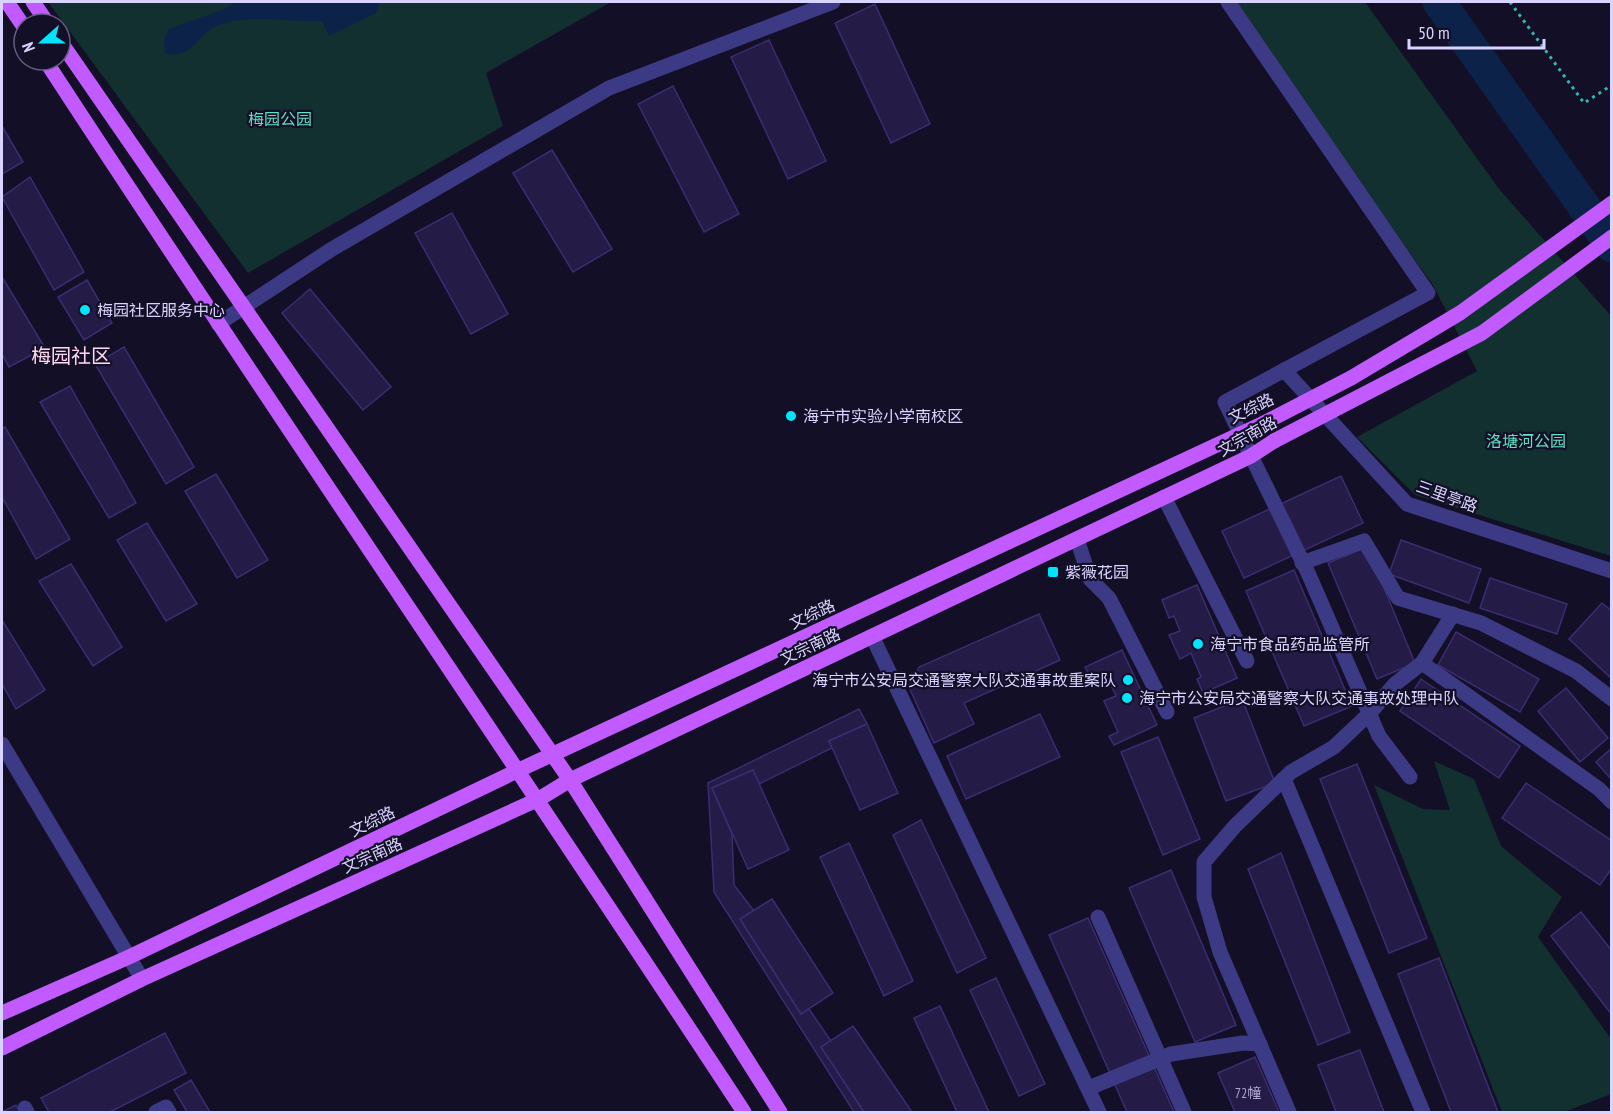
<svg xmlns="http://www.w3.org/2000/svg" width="1613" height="1114" font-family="'PT Sans Narrow','Noto Sans SC',sans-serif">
<rect width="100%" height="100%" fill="#130f26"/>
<g fill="#12302f">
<polygon points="48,2 611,2 486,73 503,126 248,273"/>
<polygon points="1229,2 1365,2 1499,189 1611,316 1611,556 1415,495 1357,437 1477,371 1433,285"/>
<polygon points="1434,761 1474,779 1501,846 1562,897 1538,937 1611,1039 1611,1094 1564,1112 1502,1112 1374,785 1423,809 1450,810"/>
</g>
<path fill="#0c2248" d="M236 2H379L376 13 329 36 322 21C287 23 253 13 219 25 197 33 193 61 165 53L164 40 169 29 222 10Z"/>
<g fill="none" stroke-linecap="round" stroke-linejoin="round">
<polyline stroke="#0c2248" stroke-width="33" points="1439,2 1612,246"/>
</g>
<g fill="#241b47" stroke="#3b2d73" stroke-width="1.5">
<polygon points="875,4 930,124 891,143 835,23"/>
<polygon points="769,40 826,161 788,179 731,57"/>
<polygon points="673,86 739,214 704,232 638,104"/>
<polygon points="2,126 23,162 2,174"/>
<polygon points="552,150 612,249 573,272 513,173"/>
<polygon points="30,177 84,272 54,290 2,197"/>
<polygon points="452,213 508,314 471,334 415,233"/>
<polygon points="2,277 45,348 9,367 2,354"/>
<polygon points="87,280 112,323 84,340 58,297"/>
<polygon points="310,289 391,387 363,410 282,313"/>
<polygon points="124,347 194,467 166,484 95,364"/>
<polygon points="70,386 136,503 109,518 40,402"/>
<polygon points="5,427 70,539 36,559 2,497 2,429"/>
<polygon points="216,474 268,560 237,578 185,491"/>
<polygon points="1341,476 1363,523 1244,578 1222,531"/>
<polygon points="147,523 197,604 166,621 117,540"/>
<polygon points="1401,540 1481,569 1469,603 1389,574"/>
<polygon points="1367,547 1415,663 1377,679 1328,563"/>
<polygon points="71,564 122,647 93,666 39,581"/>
<polygon points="1294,570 1352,706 1304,726 1246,591"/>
<polygon points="1490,578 1567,604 1557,634 1480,608"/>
<polygon points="1197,585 1237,678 1203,693 1197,679 1201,677 1191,653 1180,659 1169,635 1180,631 1174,616 1169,618 1162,600"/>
<polygon points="1602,603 1612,611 1612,679 1569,639"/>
<polygon points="1039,614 1060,660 964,703 974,724 934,743 909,687 919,667"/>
<polygon points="2,620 45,690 16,709 2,684"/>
<polygon points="1456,632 1539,679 1520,712 1438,665"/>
<polygon points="1122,650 1157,725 1114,745 1109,736 1118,732 1104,701 1116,696 1106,674 1092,680 1085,667"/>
<polygon points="1421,679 1520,746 1499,778 1400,711"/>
<polygon points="1566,688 1608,738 1580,762 1538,711"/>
<polygon points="1242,699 1275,783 1226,801 1194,718"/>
<polygon points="859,709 867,724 829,741 832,748 759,784 753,770 712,788 732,834 734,885 754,911 740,919 801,1014 809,1009 831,1041 821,1047 864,1112 854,1112 714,892 708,783"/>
<polygon points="1040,714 1060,757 966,799 947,756"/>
<polygon points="867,724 898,793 860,810 829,741"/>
<polygon points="1158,737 1200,839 1163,855 1121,752"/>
<polygon points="1612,748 1612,780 1596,762"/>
<polygon points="1357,764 1427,938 1389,953 1320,779"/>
<polygon points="753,770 789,850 748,869 712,788"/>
<polygon points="1526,783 1612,841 1612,868 1600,885 1502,818"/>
<polygon points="921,820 986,958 957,973 893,835"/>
<polygon points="849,843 913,981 884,996 820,857"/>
<polygon points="1281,853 1350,1032 1318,1045 1248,869"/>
<polygon points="1171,870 1236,1025 1195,1042 1129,888"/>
<polygon points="772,899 833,993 801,1014 740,919"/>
<polygon points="1581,912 1612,951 1612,1015 1551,936"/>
<polygon points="1088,918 1174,1112 1127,1112 1049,935"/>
<polygon points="1439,958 1498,1112 1451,1112 1398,974"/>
<polygon points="996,978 1045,1084 1019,1096 970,990"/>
<polygon points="940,1006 989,1112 957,1112 914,1018"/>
<polygon points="853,1026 912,1112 864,1112 821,1047"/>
<polygon points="165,1033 186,1073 110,1112 49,1112 41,1098"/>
<polygon points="1360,1050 1384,1112 1336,1112 1318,1065"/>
<polygon points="1255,1057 1279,1112 1235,1112 1218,1073"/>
<polygon points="191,1080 210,1112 187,1112 174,1090"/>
<polygon points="16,1105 20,1112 2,1112"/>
</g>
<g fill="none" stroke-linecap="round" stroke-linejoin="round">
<polyline stroke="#2fb8b0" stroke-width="3" stroke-dasharray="3 4.5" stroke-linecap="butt" points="1510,2 1584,103 1612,85"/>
<g stroke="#3d3a85" stroke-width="15">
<polyline points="1228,2 1428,293 1225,402 1309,575 1379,736 1410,777"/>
<polyline points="218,324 332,249 609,88 833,2"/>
<polyline points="1284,370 1407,504 1612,571"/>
<polyline points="1164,497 1247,661"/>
<polyline points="1077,539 1090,579 1109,598 1167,712"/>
<polyline points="1302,563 1364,541 1398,598 1481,623 1576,671 1612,699"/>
<polyline points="872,636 1099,1112"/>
<polyline points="1422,663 1599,789 1612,802"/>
<polyline points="2,744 142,979"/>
<polyline points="1284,779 1423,1112"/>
<polyline points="1098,917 1184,1112"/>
<polyline points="1089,1088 1171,1054 1243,1043 1260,1044"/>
<polyline points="25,1108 27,1112"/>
<polyline points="156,1112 166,1107 169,1112"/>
<polyline points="1289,1112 1220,952 1204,897 1204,862 1235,826 1291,772 1334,747 1369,714 1395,684 1422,663 1453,614"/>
</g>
<g stroke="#c25bff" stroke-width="15">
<polyline points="7,2 24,27"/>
<polyline points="33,2 48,24"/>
<polyline points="60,41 570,780 780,1112"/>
<path d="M45 60C275 413 513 760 744 1112"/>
<polyline points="2,1013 129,957 519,770 1264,423"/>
<polyline points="2,1048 142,979 539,799 570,780 1251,456 1274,441"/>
</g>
<g stroke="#c25bff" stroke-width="15">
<polyline points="1264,423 1351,378 1460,313 1612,203"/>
<polyline points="1274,441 1482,333 1612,237"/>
</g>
</g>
<g fill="#00e5ff" stroke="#130f26" stroke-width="2">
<circle cx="85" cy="310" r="6"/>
<circle cx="791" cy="416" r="6"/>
<rect x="1047" y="566" width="12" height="12" rx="3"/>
<circle cx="1198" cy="644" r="6"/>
<circle cx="1128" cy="680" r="6"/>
<circle cx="1127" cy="698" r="6"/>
</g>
<g text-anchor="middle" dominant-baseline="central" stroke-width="4.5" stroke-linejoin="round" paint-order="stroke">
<g font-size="14" fill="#aca6d1">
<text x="1248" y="1093">72幢</text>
</g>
<g font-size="16" fill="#5fe0c0" stroke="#130f26">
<text x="280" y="119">梅园公园</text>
<text x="1526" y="441">洛塘河公园</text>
</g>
<g font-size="16" fill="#d9d4ff" stroke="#130f26" text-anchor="start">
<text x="97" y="310">梅园社区服务中心</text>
<text x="803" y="416">海宁市实验小学南校区</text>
<text x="1065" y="572">紫薇花园</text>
<text x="1210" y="644">海宁市食品药品监管所</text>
<text x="1116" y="680" text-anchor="end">海宁市公安局交通警察大队交通事故重案队</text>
<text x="1139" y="698">海宁市公安局交通警察大队交通事故处理中队</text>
</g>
<g font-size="16" fill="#d9d4ff" stroke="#130f26">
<text transform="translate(1251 408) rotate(-26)">文综路</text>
<text transform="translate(1247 436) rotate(-29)">文宗南路</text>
<text transform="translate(1447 496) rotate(20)">三里亭路</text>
<text transform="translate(812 614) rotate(-25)">文综路</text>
<text transform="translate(810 646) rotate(-25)">文宗南路</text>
<text transform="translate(372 821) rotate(-26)">文综路</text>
<text transform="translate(372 855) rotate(-24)">文宗南路</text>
</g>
<g font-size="20" fill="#ffd6f0" stroke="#130f26">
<text x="71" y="356">梅园社区</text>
</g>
</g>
<rect width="1613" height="1114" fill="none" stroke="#d9d4ff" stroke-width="6"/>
<g transform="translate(42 42) rotate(249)"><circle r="28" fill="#130f26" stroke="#625e7d" stroke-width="1.5"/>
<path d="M0-4.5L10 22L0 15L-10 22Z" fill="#00e5ff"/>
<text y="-9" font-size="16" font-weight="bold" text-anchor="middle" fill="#d9d4ff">N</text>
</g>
<path d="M1409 39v9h135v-9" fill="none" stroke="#d9d4ff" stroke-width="3"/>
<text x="1418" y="39" font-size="18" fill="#d9d4ff" stroke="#130f26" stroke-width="4.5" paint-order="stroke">50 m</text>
</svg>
